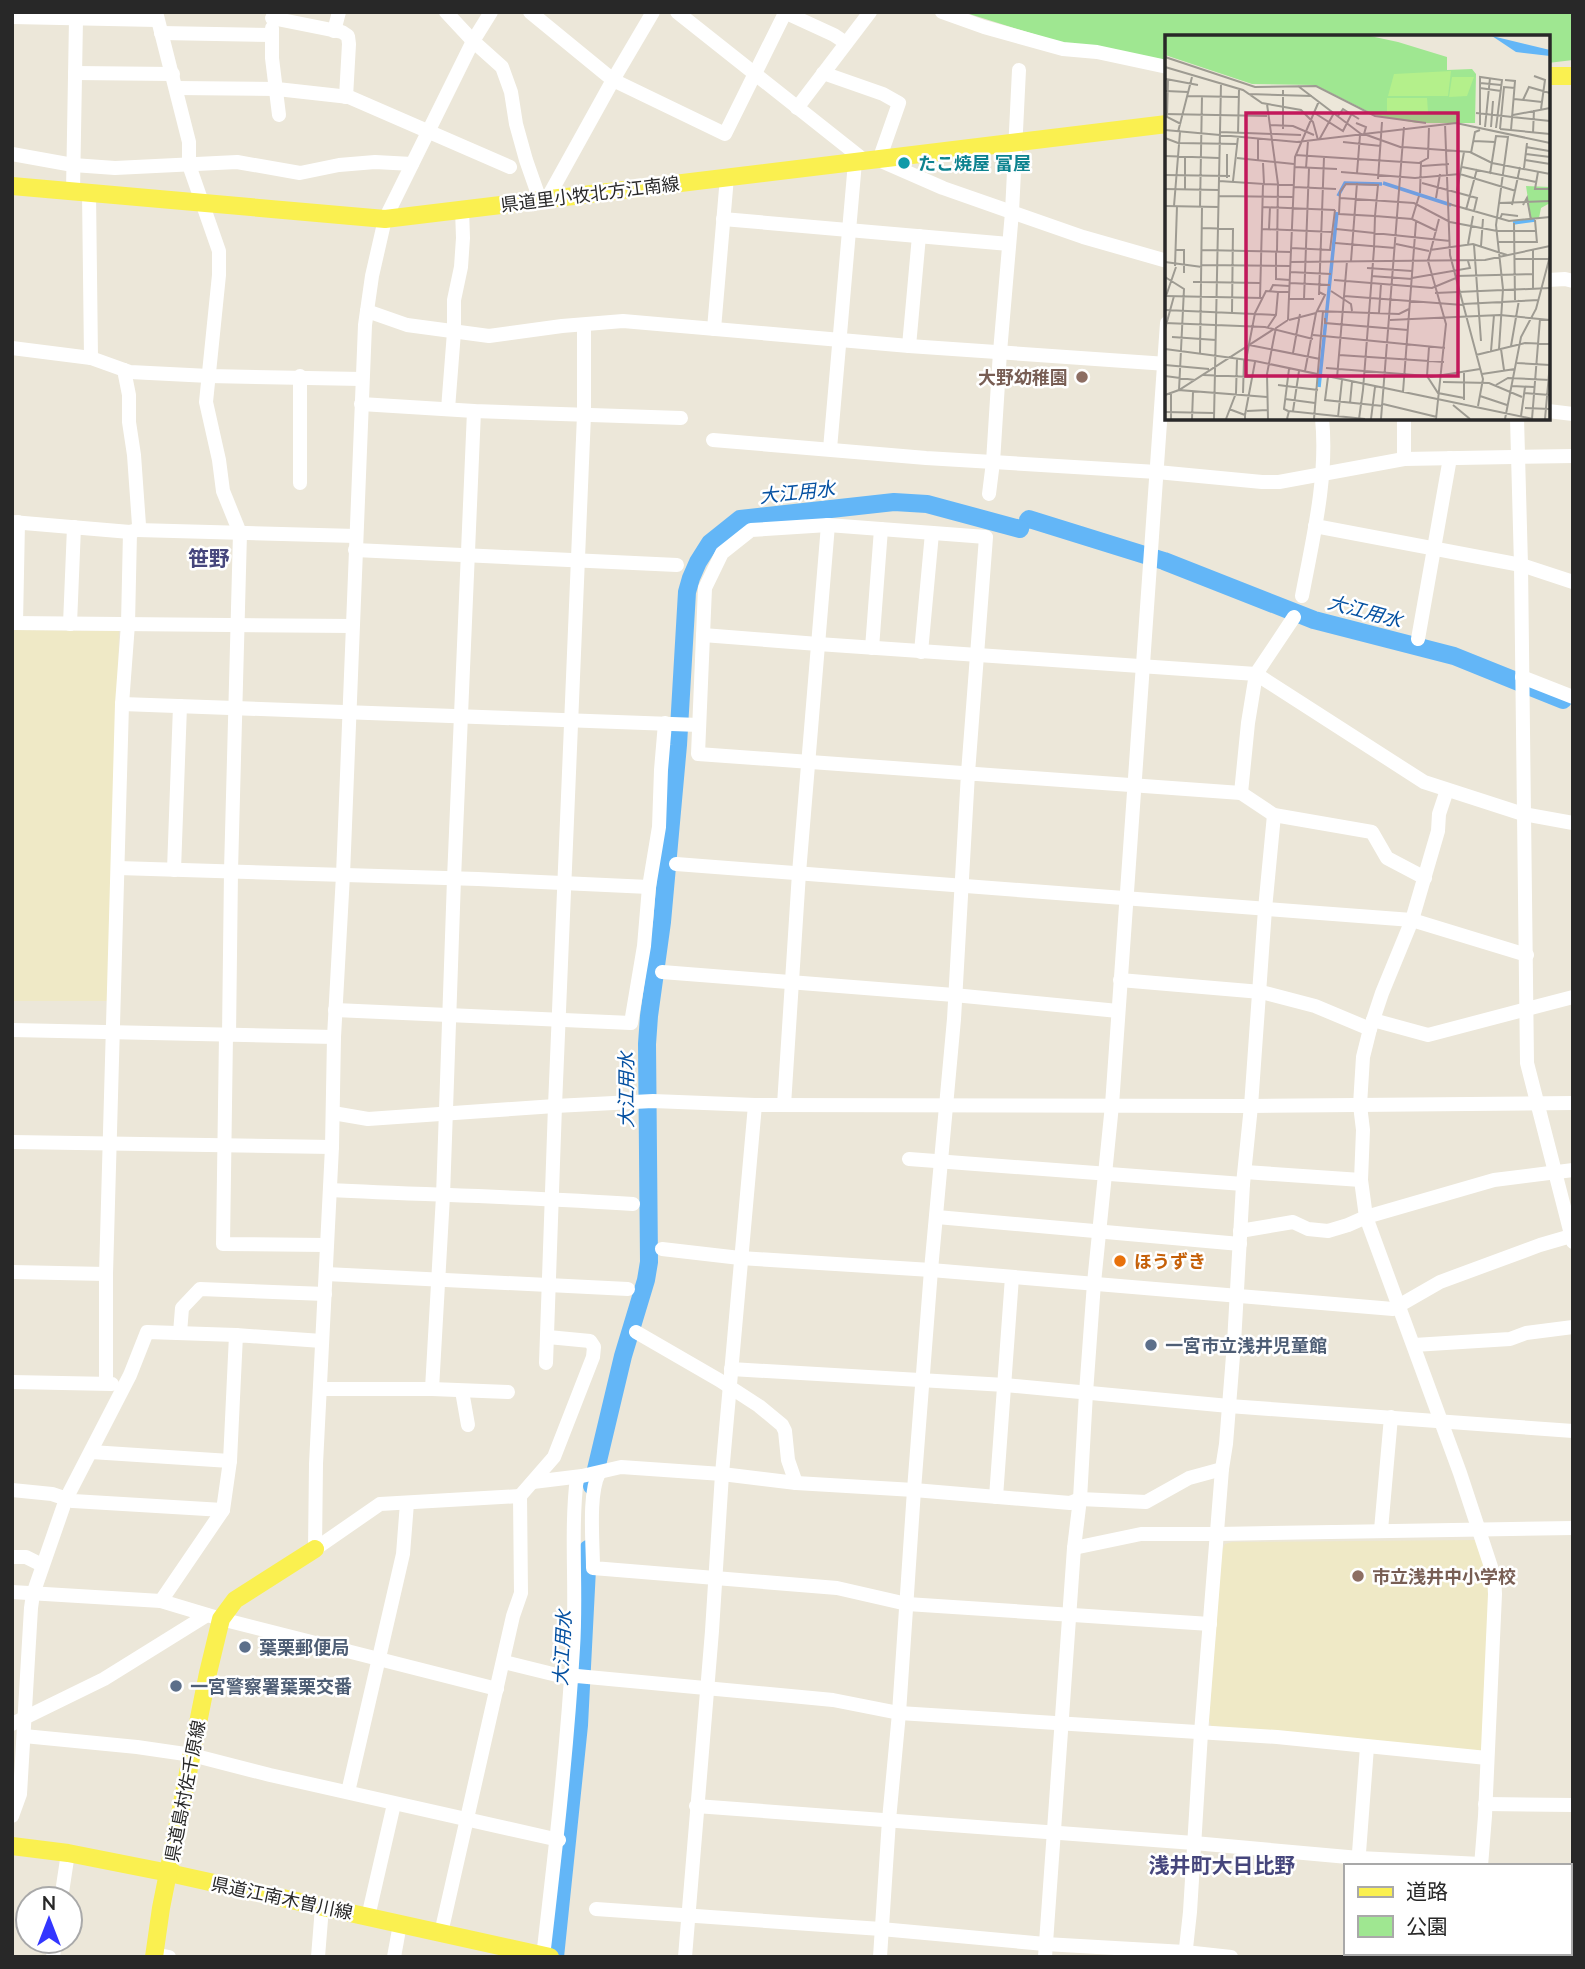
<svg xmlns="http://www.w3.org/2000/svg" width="1585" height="1969" font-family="Mulish,'Noto Sans JP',sans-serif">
<rect width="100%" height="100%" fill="#ece7d9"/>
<g fill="#efe9c6">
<polygon points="12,630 119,631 112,1001 12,1001"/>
<polygon points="1479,1540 1490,1580 1483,1750 1476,1753 1211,1726 1209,1720 1222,1551 1225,1544 1232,1542"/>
</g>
<polygon fill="#9fe791" points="963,12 1573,12 1573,60 1548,63 1548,37 1167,37 1167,61 1056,41"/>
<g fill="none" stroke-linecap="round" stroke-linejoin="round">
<g stroke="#63b6f7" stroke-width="18">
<polyline points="1028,520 1029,519 1164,561 1314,620 1454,656 1563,700"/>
<polyline points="592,1486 623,1356 646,1280 649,1262 647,1044 649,1016 662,922 678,745 687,592 691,578 698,562 710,543 740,519 894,502 927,504 1020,529"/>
<polyline points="555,1957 579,1725 588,1549"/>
</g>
<g stroke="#fff" stroke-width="14">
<polyline points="156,12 189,142 189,165 219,251 219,275 206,402 219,460 223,491 240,533 231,871 229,1036"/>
<polyline points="446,12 473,41 502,67 511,92 516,124 526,160 540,200"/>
<polyline points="530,12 613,80 725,134 785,13"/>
<polyline points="677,12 865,161"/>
<polyline points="784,12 834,35 846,43"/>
<polyline points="942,12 984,27 1063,49 1097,52 1167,67"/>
<polyline points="12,17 157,20"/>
<polyline points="272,18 342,32 348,36 349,44 346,97"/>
<polyline points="272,28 272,58 279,115"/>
<polyline points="334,31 339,12"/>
<polyline points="161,33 272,35"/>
<polyline points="75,73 173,74"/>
<polyline points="823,73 883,94 899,103 879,160 943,188 1083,237 1167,261"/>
<polyline points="176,88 277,89 349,97 510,167"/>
<polyline points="797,108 870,12"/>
<polyline points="12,154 73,165 115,168 237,162 300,173 339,165 375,162 412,164"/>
<polyline points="73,191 76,19"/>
<polyline points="89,192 91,358"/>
<polyline points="547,199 613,80 653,12"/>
<polyline points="723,219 1009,244"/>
<polyline points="1548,280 1565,279 1573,281"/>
<polyline points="367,311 407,325 489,336 562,326 623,321 909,346 1167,364"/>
<polyline points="714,329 727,177"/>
<polyline points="909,346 919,236"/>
<polyline points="12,348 91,358 130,372 209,376 362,379"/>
<polyline points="300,376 300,483"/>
<polyline points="361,404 474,411 681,418"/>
<polyline points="448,409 454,332 454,300 461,267 463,238 462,209"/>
<polyline points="1548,411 1573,414"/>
<polyline points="1517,418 1521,565 1527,1063 1573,1242"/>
<polyline points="713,440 926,458 1157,472 1262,482 1279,482 1404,459 1573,456"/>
<polyline points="830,449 855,162"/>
<polyline points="1404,459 1404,418"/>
<polyline points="989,494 993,462 1000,352 1012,212 1019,70"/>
<polyline points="12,522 130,532 137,530 139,525 134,455 129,422 129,395 124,370"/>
<polyline points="1315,526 1521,565 1573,582"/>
<polyline points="137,530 356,536"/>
<polyline points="355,550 677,565"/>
<path d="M1302 596C1313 538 1328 477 1322 418"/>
<polyline points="12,623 352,626"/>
<polyline points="16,623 18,522"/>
<polyline points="70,624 74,527"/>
<polyline points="703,635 818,644 1256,674 1424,782 1523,814 1573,823"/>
<polyline points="1418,639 1450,458"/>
<polyline points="872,648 881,529"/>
<polyline points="921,652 932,533"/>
<polyline points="1522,677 1573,697"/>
<polyline points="122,704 699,725"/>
<polyline points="1447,790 1439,814 1438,831 1412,920 1382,993 1370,1029 1363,1057 1360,1105 1363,1130 1361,1180 1366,1217 1460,1473 1494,1576 1495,1594 1485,1816 1481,1866"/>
<polyline points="1241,793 1248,723 1256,674 1294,617"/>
<polyline points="676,864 1412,920 1527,955"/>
<polyline points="118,868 478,879 649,887"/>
<polyline points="174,870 180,706"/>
<polyline points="662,972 954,995 1118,1011"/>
<polyline points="1120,980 1261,992 1315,1006 1370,1029"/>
<polyline points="335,1010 631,1023 644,946 649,887 659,827 661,770 665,723"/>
<polyline points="1373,1020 1428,1035 1573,997"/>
<polyline points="12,1030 334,1037"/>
<polyline points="226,1035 223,1244 326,1245"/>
<polyline points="784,1105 799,873 828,525"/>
<polyline points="333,1113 368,1119 555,1106 653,1101 755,1105 1251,1106 1573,1103"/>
<polyline points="12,1142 332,1147"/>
<polyline points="909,1159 1243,1184"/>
<polyline points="1245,1172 1361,1180"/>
<path d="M330 1190C431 1195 532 1197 633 1204"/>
<polyline points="937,1217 1240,1244"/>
<polyline points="1240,1231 1293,1222 1308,1229 1328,1231 1348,1225 1366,1217 1494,1180 1573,1170"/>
<polyline points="662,1249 740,1258 931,1270 1393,1309 1440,1282 1540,1245 1571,1236"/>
<polyline points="12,1272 106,1274"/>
<polyline points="326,1274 628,1289"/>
<polyline points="636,1332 719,1380 759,1406 782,1425 785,1431 788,1460 796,1483"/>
<polyline points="180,1333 182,1308 200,1289 325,1294"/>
<polyline points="1414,1345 1510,1339 1526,1333 1573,1327"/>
<polyline points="546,1363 555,1106 584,415 584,325"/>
<polyline points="731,1369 1005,1385 1229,1406 1573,1431"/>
<polyline points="12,1382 112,1384"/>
<polyline points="106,1383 106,1274 122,704 128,624 130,532"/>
<polyline points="320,1389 432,1389 508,1392"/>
<polyline points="432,1389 443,1196 454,879 474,411"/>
<polyline points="462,1391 468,1425"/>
<polyline points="91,1452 230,1461"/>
<path d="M599 1473C588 1494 593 1543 593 1568L837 1588 907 1604 1210 1624"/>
<polyline points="533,1482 582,1476 621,1467 722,1474 796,1483 914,1490 1070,1503 1080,1499 1146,1502 1189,1478 1222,1469"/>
<polyline points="12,1490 52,1494 73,1501 223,1510"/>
<polyline points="996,1497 1012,1277"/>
<polyline points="1381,1530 1391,1417"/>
<polyline points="1074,1548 1141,1534 1217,1534 1573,1528"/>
<polyline points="315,1549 316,1464 332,1147 334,1037 343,875 365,325 372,276 385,219 473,41 491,12"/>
<polyline points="315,1549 380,1504 520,1496"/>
<polyline points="12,1557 26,1557 42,1565"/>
<polyline points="12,1592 161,1601 221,1619 497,1689"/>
<polyline points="161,1601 223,1510 230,1461 236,1335 322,1341"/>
<polyline points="504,1662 569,1678 577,1676 833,1700 899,1713 1277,1737 1487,1758"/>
<polyline points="12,1724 104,1679 207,1615"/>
<polyline points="24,1736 137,1747 192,1755 270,1775 559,1840"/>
<polyline points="348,1792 403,1554 407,1503"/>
<polyline points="1485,1804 1573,1805"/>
<polyline points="696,1806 1194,1843 1359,1858 1481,1864"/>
<polyline points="12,1816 20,1794 31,1608 33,1594 66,1499 130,1375 147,1332 236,1335"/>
<polyline points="1358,1866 1367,1747"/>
<polyline points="61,1899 68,1853"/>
<polyline points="596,1909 881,1929 1045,1944 1185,1952 1231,1957"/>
<polyline points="368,1917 394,1804"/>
<polyline points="441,1933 513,1616 521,1593 520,1496 554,1457 593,1357 594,1347 590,1341 548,1337"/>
<polyline points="1569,1950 1573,1949"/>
<polyline points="154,1954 169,1957"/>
<polyline points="53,1957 55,1941"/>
<polyline points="318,1957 322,1907"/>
<polyline points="394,1957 400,1924"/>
<path d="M543 1957C555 1854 567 1751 573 1648 577 1591 570 1533 577 1477"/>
<polyline points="685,1957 712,1631 722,1474 755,1105"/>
<polyline points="880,1957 889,1820 899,1713 914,1490 931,1270 954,1019 968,773 986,537 828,525 751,530 722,553 705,588 698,754 1241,793 1274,815 1372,832 1387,858 1425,878"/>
<polyline points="1045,1957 1074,1548 1080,1499 1086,1393 1094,1283 1112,1105 1167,323"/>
<polyline points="1185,1957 1190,1912 1201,1733 1222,1469 1226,1444 1234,1343 1243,1184 1251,1106 1265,909 1274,815"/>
<polyline points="1350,1957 1350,1953"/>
<polyline points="1473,1957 1518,1953"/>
</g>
<g stroke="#faf050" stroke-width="18">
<polyline points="1548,76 1573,76"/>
<polyline points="12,186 385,219 1167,124"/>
<polyline points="12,1846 68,1853 169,1873 550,1957"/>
<polyline points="154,1957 161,1908 208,1673 221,1619 235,1600 315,1549"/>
</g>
</g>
<circle fill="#0f9aa8" stroke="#fff" stroke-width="2.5" cx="904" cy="163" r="7"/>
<g fill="#8d6e63" stroke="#fff" stroke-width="2.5">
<circle cx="1082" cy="377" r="7"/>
<circle cx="1358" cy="1576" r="7"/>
</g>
<circle fill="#e8710a" stroke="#fff" stroke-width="2.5" cx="1120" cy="1261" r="7"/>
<g fill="#5c6f8a" stroke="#fff" stroke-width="2.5">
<circle cx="1151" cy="1345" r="7"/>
<circle cx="245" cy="1647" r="7"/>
<circle cx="176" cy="1686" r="7"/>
</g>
<g text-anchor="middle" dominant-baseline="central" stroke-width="5" stroke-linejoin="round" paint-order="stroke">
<g font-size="18" font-weight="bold" fill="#0d838f" stroke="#fff" text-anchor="start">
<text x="918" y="163">たこ焼屋 富屋</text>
</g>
<g font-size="18" fill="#282828" stroke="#fff">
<text transform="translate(590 194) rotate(-7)">県道里小牧北方江南線</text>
<text transform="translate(185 1791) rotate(-79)">県道島村佐千原線</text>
<text transform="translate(282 1898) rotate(12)">県道江南木曽川線</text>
</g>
<g font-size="18" font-weight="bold" fill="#785e54" stroke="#fff" text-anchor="end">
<text x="1068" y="377">大野幼稚園</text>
<text x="1372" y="1576" text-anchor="start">市立浅井中小学校</text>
</g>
<g font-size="18" font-weight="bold" fill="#c56008" stroke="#fff" text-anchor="start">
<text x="1134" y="1261">ほうずき</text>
</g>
<g font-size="18" font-weight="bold" fill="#4e5e75" stroke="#fff" text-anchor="start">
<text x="1165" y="1345">一宮市立浅井児童館</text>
<text x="259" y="1647">葉栗郵便局</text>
<text x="190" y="1686">一宮警察署葉栗交番</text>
</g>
<g font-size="19" font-style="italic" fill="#0450a1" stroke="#fff">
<text transform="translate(797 492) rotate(-6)">大江用水</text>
<text transform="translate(1365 611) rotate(15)">大江用水</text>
<text transform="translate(626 1090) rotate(-90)">大江用水</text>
<text transform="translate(562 1648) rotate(-87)">大江用水</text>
</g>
<g font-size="21" font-weight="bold" fill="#46467c" stroke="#fff">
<text x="209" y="558">笹野</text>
<text x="1222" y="1865">浅井町大日比野</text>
</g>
</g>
<g transform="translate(1165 35)">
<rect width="385" height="385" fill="#ece7d9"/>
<path d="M0 1H205L233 7 282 22V35L307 34 311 39 310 88H252L210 80 150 50 87 49 0 20ZM361 151 385 152V168L376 173 374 183 366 184Z" fill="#9fe791"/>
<path d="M286 36 283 61H223L229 39ZM287 42H309L302 61 284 62ZM222 63H262L263 77H222Z" fill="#b4f08b"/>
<path d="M327 1 385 15V21L351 17Z" fill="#63b6f7"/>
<path fill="none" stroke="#63b6f7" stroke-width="3.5" d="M218 148 286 170M173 161 180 148 217 149M348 188 370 185M154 352 172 177"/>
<path fill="none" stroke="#9e9b92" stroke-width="2" d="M0 22 90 52 151 51 210 81 261 88M0 32 78 55 97 68 136 75 148 87 153 105M369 41 380 45 376 74M1 44 33 50M3 44 2 82 16 89M340 45 350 46 346 95M315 48 336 50M133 51 196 99M315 53 336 56M118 55V94M1 56 23 57M83 59 147 61M22 61 73 62M349 64 377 67M358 65 364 52 385 58M102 69 113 149 112 217M148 77 178 96 186 80M311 78 385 86M0 79 102 81M348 80 385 73M173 81 178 74 194 84M191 88 201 92 199 99 238 113M280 89 285 220 318 344 313 371M105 90 128 91 149 100M315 90V42L337 45 331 93M320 92 325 43M326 92 328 66M335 94 385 99M335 94 339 52 350 53M0 95 132 107 291 88 385 108M13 97 27 42M55 97 136 100M368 98 369 75M73 99 74 55M0 103 13 108 73 109M93 104V126M154 105 169 78M309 106 330 107M178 107 216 111M238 112 305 117 327 128 385 139M361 112 384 116M306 118 310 97 315 95M62 119V143M361 119 385 122M130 120 254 128 263 123 264 91M0 121 54 123M20 122V155M72 123 129 129M360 125 385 129M257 131 284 129M129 132 172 134M297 132 371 147M141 133 143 106M359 133 362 108M176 137 250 143 295 139 351 156M373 137 370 154H384L385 110M192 138 195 100M325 139 331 101 343 102 331 190 338 254 334 314M0 140 65 141M213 144 217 87M54 146 99 149 98 128M68 146 73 102M257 148 312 163 309 176M99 149 129 150M129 152 171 154M0 154 54 155M292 156 299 117M255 158 256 127M54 161 128 162M175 163 249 168 285 187 332 196H371M271 163 275 139M334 168 385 166M284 169 344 186 385 182M347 170 355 132M358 170 362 163 366 185M0 171 54 172M9 171 15 97M35 172 37 61M37 172 36 247 95 248M97 172 170 175M301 175 312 134M247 184 254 161M335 184 337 179 353 181M370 185 372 208M349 188 350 265M37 193 68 194 67 277M97 194 168 197M104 194 105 172M171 194 285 206M333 207H372M170 208 230 213M231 209 264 216M303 209 308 181M309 210 316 306M316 211 318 184M126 213 165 215 170 175M11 215H19V238M37 215 126 217M265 215 308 209 342 220M368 215V253M111 217V244L125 245M350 224H384M186 226 192 148M0 227 37 232M125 227 320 225 385 211M37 230 125 231M10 231 12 171M202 233 247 236M125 237 166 239M206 241 247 244M290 241 368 239M0 242 19 254 14 355 102 362M247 243 305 233 303 226M169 245 267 253 291 243M28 247H36L35 318M125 248 165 250M105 256 108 250 124 251M166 256 186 269 187 276M270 258 385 253M154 260 159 122M0 261 97 263M1 261 11 232M179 261 298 270M95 263 98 149M124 264H149M139 264 144 133M298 269 374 265M0 275 111 280M152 276 234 279 244 274M81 277 82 216M214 278 216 249M160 283V288L243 295M123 285 130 122 154 66M124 285 151 278M225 285 335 280 385 285M0 288 100 292 148 304M103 292 111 280 113 257H124M0 294 9 261M148 300 280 313M7 302 51 305M84 310 155 324M346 311 354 265M0 314 90 326 368 384M336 314 339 335M326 316 329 280M128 318 135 279M174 320 279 327M311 320 360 308 385 309M81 325 90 278 101 256 113 257M352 328 385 330M0 330 44 334M161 333 262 341 273 358 299 363M140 336 151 278 160 260 154 257M317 339 350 334M38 340 88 342M0 341 30 345M262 341 264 312M163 342 160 365 218 371M265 342 315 334M172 343 182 226M278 347 324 348 357 362M113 350 153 355M331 350 343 343 385 345M347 351 369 352M238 357 251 187M78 358 79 325M359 358 385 360M0 360 14 355 109 294M315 361 342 370M120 364 150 368M299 365V338M185 368 187 347M218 369 272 382M288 370 305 384M360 373 385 374M64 374 80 380V384M82 376 103 375M123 376 119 374 124 334M128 376 134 336M0 377 49 378M80 380 90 327M356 381 360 352M173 382 177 345M6 384V358M27 384 28 357M49 384 56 48M61 384 71 358 72 324M103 384 102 339 109 302 111 293 123 285M122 384 124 376 200 384M149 384 158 276M194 384 198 355 209 214 210 181 213 150 181 149 175 157 174 179 210 181 247 184 272 196M206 384 210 352M216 384 239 92M271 384 281 289 263 226 274 184M340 384 356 302 371 274 385 221M367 384 375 284M380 384 385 328"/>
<path fill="#c2185b" fill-opacity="0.15" stroke="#c2185b" stroke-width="3.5" d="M81 78H293V341H81Z"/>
<rect width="385" height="385" fill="none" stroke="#282828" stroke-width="3.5"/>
</g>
<rect width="1585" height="1969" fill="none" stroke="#282828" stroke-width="28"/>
<rect x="1344" y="1864" width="228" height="91" fill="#ffffff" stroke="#a9a9a9" stroke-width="2"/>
<rect x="1358" y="1887" width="35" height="10" fill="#faf050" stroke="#a9a9a9" stroke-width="2"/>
<text x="1406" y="1899" font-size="21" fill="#282828">道路</text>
<rect x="1358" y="1916" width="35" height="21" fill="#9fe791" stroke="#a9a9a9" stroke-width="2"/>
<text x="1406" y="1934" font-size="21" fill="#282828">公園</text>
<g transform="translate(49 1920)"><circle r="33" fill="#ffffff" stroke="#a9a9a9" stroke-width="2"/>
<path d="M0-5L12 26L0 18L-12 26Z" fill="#3336ff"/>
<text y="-10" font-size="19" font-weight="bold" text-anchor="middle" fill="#282828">N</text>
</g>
</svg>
